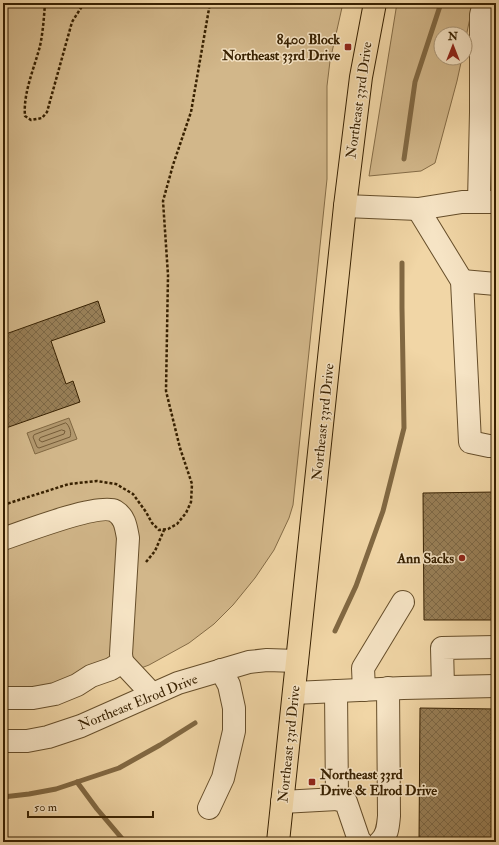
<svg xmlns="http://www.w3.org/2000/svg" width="499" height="845" font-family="'IM FELL Double Pica',serif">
<defs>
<pattern id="building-cross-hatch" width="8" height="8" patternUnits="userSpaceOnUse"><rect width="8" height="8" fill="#987f57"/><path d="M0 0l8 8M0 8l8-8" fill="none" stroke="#7d6846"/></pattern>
</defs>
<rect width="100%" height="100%" fill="#f1d6a6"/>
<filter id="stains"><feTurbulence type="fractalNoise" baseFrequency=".005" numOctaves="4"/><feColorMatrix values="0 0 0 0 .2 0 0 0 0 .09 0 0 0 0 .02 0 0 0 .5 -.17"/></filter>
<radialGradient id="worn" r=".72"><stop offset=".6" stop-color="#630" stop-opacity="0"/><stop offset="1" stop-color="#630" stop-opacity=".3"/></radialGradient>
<g fill="#d2b78a" stroke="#856c46">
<polygon points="3,3 343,3 330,61 327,86 327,179 293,505 289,518 274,550 255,578 233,605 214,624 189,643 149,665 102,683 80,694 3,708"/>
<polygon points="397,3 473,3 465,42 465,34 441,34 441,58 462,58 457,81 435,163 421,171 369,176"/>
</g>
<polygon fill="#b2986e" stroke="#816842" points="69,418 77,439 35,454 27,433"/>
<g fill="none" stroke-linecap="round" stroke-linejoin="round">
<g stroke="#755c38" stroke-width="1">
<path d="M66 423C69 425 72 433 70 437L39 448 37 447 33 437 34 435Z"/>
<polygon points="62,430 65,431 64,434 42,442 39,440 40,438"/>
</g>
<g stroke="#816842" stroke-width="5">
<polyline points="404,159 415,82 441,3"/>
<polyline points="335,631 356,586 383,511 404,428 402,308 402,263"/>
<polyline points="77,782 97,809 125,842"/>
<polyline points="3,797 29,794 56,789 119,768 160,745 195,723"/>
</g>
</g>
<g fill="url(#building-cross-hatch)" stroke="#382101">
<polygon points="98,301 105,322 51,341 66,384 73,381 80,402 3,429 3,335"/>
<polygon points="496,492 496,620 424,620 423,493"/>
<polygon points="420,708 496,709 496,842 419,842"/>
</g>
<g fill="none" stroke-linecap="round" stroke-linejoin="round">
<defs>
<g id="minor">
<polyline points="479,202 481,112 481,15 484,3"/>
<polyline points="345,206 418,209 462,202 496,202"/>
<polyline points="418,209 462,281 470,442 489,446 496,446"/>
<polyline points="462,281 496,284"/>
<path d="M3 539C23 532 99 503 115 511 125 517 126 527 128 538L121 654 122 662 111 669 91 676 77 685 55 694 33 698H3"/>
<polyline points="122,662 152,694"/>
<polyline points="443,687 442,648 496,647"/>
<polyline points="364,690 363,668 403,602"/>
<polyline points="336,691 337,799 346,802 359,840 361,842"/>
<polyline points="294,693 403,688 496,686"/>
<polyline points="3,741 27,741 48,737 81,726 178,683 249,662 267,660 297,661"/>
<polyline points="282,802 337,799"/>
<polyline points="209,808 223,778 234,731 234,708 229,685 221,670"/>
<path d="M380 842C388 835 388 825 389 816L388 688"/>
</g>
<polyline id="major" points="278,842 345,206 361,77 375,3"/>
</defs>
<use href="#minor" stroke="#664e2a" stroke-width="24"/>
<use href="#major" stroke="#382101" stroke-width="24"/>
<g stroke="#382101" stroke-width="2.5" stroke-dasharray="3 2" stroke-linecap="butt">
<path d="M45 3C44 17 43 32 40 46 34 69 23 93 25 116L31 120 42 118 47 112 72 22 84 3"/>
<polyline points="3,505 69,484 97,481 116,484 133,494 146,512 152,523 159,530 168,529 177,524 186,513 191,502 192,484 180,448 166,391 168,275 163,201 173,165 191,112 210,3"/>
<polyline points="146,562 155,551 164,530"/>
</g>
<use href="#minor" stroke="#f6e4c5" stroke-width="22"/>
<use href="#major" stroke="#f1d6a6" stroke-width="22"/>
</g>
<g fill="#8f2418" stroke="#f6e4c5" stroke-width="1.5">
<rect x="344" y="43" width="8" height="8" rx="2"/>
<circle cx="462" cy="558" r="4"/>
<rect x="308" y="778" width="8" height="8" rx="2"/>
</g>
<g text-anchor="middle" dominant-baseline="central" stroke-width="3" stroke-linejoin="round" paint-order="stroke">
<g font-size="14" font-weight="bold" fill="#382101" stroke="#f6e4c5" text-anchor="end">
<text x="340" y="39">8400 Block<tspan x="340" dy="16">Northeast 33rd Drive</tspan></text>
<text x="454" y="558">Ann Sacks</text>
<text x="320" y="774" text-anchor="start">Northeast 33rd<tspan x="320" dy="16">Drive &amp; Elrod Drive</tspan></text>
</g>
<g font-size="14" fill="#382101" stroke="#f6e4c5">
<text transform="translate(359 100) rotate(-82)">Northeast 33rd Drive</text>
<text transform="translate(323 422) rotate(-84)">Northeast 33rd Drive</text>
<text transform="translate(138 702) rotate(-22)">Northeast Elrod Drive</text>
<text transform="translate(289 744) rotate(-84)">Northeast 33rd Drive</text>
</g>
</g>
<rect width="499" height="845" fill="none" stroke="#f1d6a6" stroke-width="16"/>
<rect x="4" y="4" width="491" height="837" fill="none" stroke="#382101" stroke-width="2"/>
<rect x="8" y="8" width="483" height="829" fill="none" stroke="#382101"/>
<g transform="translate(453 46)"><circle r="19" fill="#f6e4c5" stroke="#aa9677"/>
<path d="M0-3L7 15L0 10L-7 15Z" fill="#8f2418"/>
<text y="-6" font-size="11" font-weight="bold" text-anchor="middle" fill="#382101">N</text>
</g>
<path d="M28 811v6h125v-6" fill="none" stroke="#382101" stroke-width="2"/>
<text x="34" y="811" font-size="12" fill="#382101" stroke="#f6e4c5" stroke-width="3" paint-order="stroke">50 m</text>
<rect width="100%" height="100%" filter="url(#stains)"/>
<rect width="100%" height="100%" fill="url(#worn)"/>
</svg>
